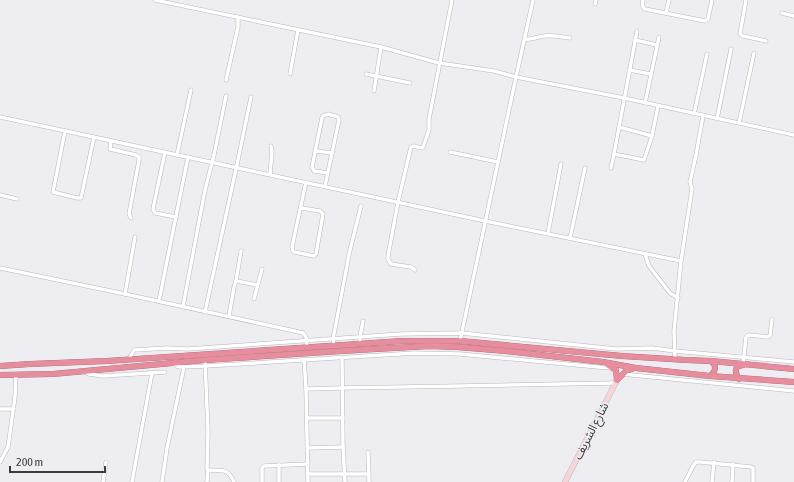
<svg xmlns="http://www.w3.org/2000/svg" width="794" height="482" font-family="'Asap Condensed','Noto Sans Arabic',sans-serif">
<rect width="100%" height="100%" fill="#ededf2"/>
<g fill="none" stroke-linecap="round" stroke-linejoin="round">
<defs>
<g id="minor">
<polyline points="155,0 381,47 439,63 494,71 516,77 624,98 794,135"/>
<path d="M643 0C642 4 642 7 645 9L705 21 708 19 712 0"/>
<polyline points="746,0 740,34 743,36 766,41"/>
<polyline points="595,4 596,0"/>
<polyline points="666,13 669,0"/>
<polyline points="782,13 794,16"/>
<path d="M525 39C532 40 536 37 544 36 552 35 561 37 570 38"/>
<polyline points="635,40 657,45"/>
<polyline points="629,70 651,74"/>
<polyline points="290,74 298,30"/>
<polyline points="366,74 410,83"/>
<polyline points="226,80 238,27 238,17"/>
<polyline points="374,91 381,47"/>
<polyline points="645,103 659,37"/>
<polyline points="694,114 707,54"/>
<polyline points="0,117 485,221 681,261"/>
<polyline points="717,119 731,49"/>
<polyline points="739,123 754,53"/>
<polyline points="619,127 652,136"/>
<polyline points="65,131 53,192 77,198 81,198 94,137"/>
<polyline points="111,141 110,149 136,155 139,157 139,160 129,214 131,218"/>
<polyline points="316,151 332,153"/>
<polyline points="165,152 153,209 155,213 176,217"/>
<polyline points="450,152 498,162"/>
<polyline points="614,154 644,160 652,136 658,106"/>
<polyline points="177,155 191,90"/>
<polyline points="611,168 614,154 637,31"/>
<polyline points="270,174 272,152 271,146"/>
<polyline points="325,186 339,120 338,117 328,114 323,116 322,118 312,167 314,171 328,173"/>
<polyline points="0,195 17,199"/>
<polyline points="301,208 320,211 323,214 316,254 314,256 294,252 293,251 292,247 306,182"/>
<polyline points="548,233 561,164"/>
<polyline points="570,238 585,168"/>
<polyline points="645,254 649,266 670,293 678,298"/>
<path d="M0 268 125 294 290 330 303 333C307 337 307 341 307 347"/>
<polyline points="415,270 411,267 391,264 388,259 388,256 398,202 411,147 414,146 422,148 423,147 429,130 429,119 452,0"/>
<polyline points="236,281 241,251"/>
<polyline points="125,294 135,237"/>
<polyline points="254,299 262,269"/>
<polyline points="159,301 173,231 188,157"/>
<polyline points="183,307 184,301 205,190 214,155 226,96"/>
<polyline points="205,312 239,155 251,97"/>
<polyline points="229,316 234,287 236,281 257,285"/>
<polyline points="460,341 516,77 533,0"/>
<polyline points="360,344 360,337 363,321"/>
<polyline points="334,345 333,339 346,271 349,254 361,206"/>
<polyline points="342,358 343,447 345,482"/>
<polyline points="129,359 134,350 167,348 188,349 401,334 461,333 616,349 652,348 675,351 794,362"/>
<polyline points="304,359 306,389 308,482"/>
<path d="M205 360 208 432 207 469 208 470H210C223 471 228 468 234 482"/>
<polyline points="675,360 674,331 681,261 692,189 690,182 696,155 703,116"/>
<polyline points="173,363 177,366 180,367 206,366 415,353 460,354 598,367 611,368"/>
<polyline points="743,364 746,337 749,335 768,337 770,336 772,319"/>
<polyline points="85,372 89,374 103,376 165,372"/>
<polyline points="622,374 794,391"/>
<polyline points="306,389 341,388 459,386 615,383"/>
<polyline points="0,409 14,409"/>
<polyline points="307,418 343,418"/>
<polyline points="308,448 343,447"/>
<polyline points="368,452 369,482"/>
<polyline points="0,462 8,447 15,397 16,375"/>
<polyline points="279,465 279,482"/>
<polyline points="308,474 369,474"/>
<polyline points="103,482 106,462"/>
<polyline points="132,482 152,373"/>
<polyline points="162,482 167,448 184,367"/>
<polyline points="207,482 208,470"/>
<polyline points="262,482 262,468 264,466 308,464"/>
<polyline points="685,482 693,466 696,462 700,462 751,467 753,468 753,482"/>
<polyline points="712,482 714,462"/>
<polyline points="732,482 733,464"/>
</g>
<polyline id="secondary" points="565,482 617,380"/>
<g id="trunk">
<polyline points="608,365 616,370 617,380"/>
<polyline points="0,366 30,364 107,361 402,341 460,341 622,356 686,360 711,361 794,369"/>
<polyline points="0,375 53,374 205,360 341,351 429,346 457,347 506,351 603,362 636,368 710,376 794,382"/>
<path d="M710 376C716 371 717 366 711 361"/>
<path d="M739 379C736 374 734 370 738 366L743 365"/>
<polyline points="617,380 626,371 634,368"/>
</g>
</defs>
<use href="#minor" stroke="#b8b8bc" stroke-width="4.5"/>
<use href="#secondary" stroke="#b8b8bc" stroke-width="6"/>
<use href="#trunk" stroke="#a65f6c" stroke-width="6"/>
<use href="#minor" stroke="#fff" stroke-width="3.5"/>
<use href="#secondary" stroke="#f6d5da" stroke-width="5"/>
<use href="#trunk" stroke="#e68e9e" stroke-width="5.5"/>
</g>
<g text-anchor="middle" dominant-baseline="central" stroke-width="3" stroke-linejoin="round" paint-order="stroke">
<g font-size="12" fill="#3b3b3d" stroke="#ededf2">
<text transform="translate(591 431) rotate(-63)">شارع الشريف</text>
</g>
</g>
<path d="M10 466v6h95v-6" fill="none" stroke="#3b3b3d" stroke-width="2"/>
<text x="16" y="466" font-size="12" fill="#3b3b3d" stroke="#ededf2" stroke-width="3" paint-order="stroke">200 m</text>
</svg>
